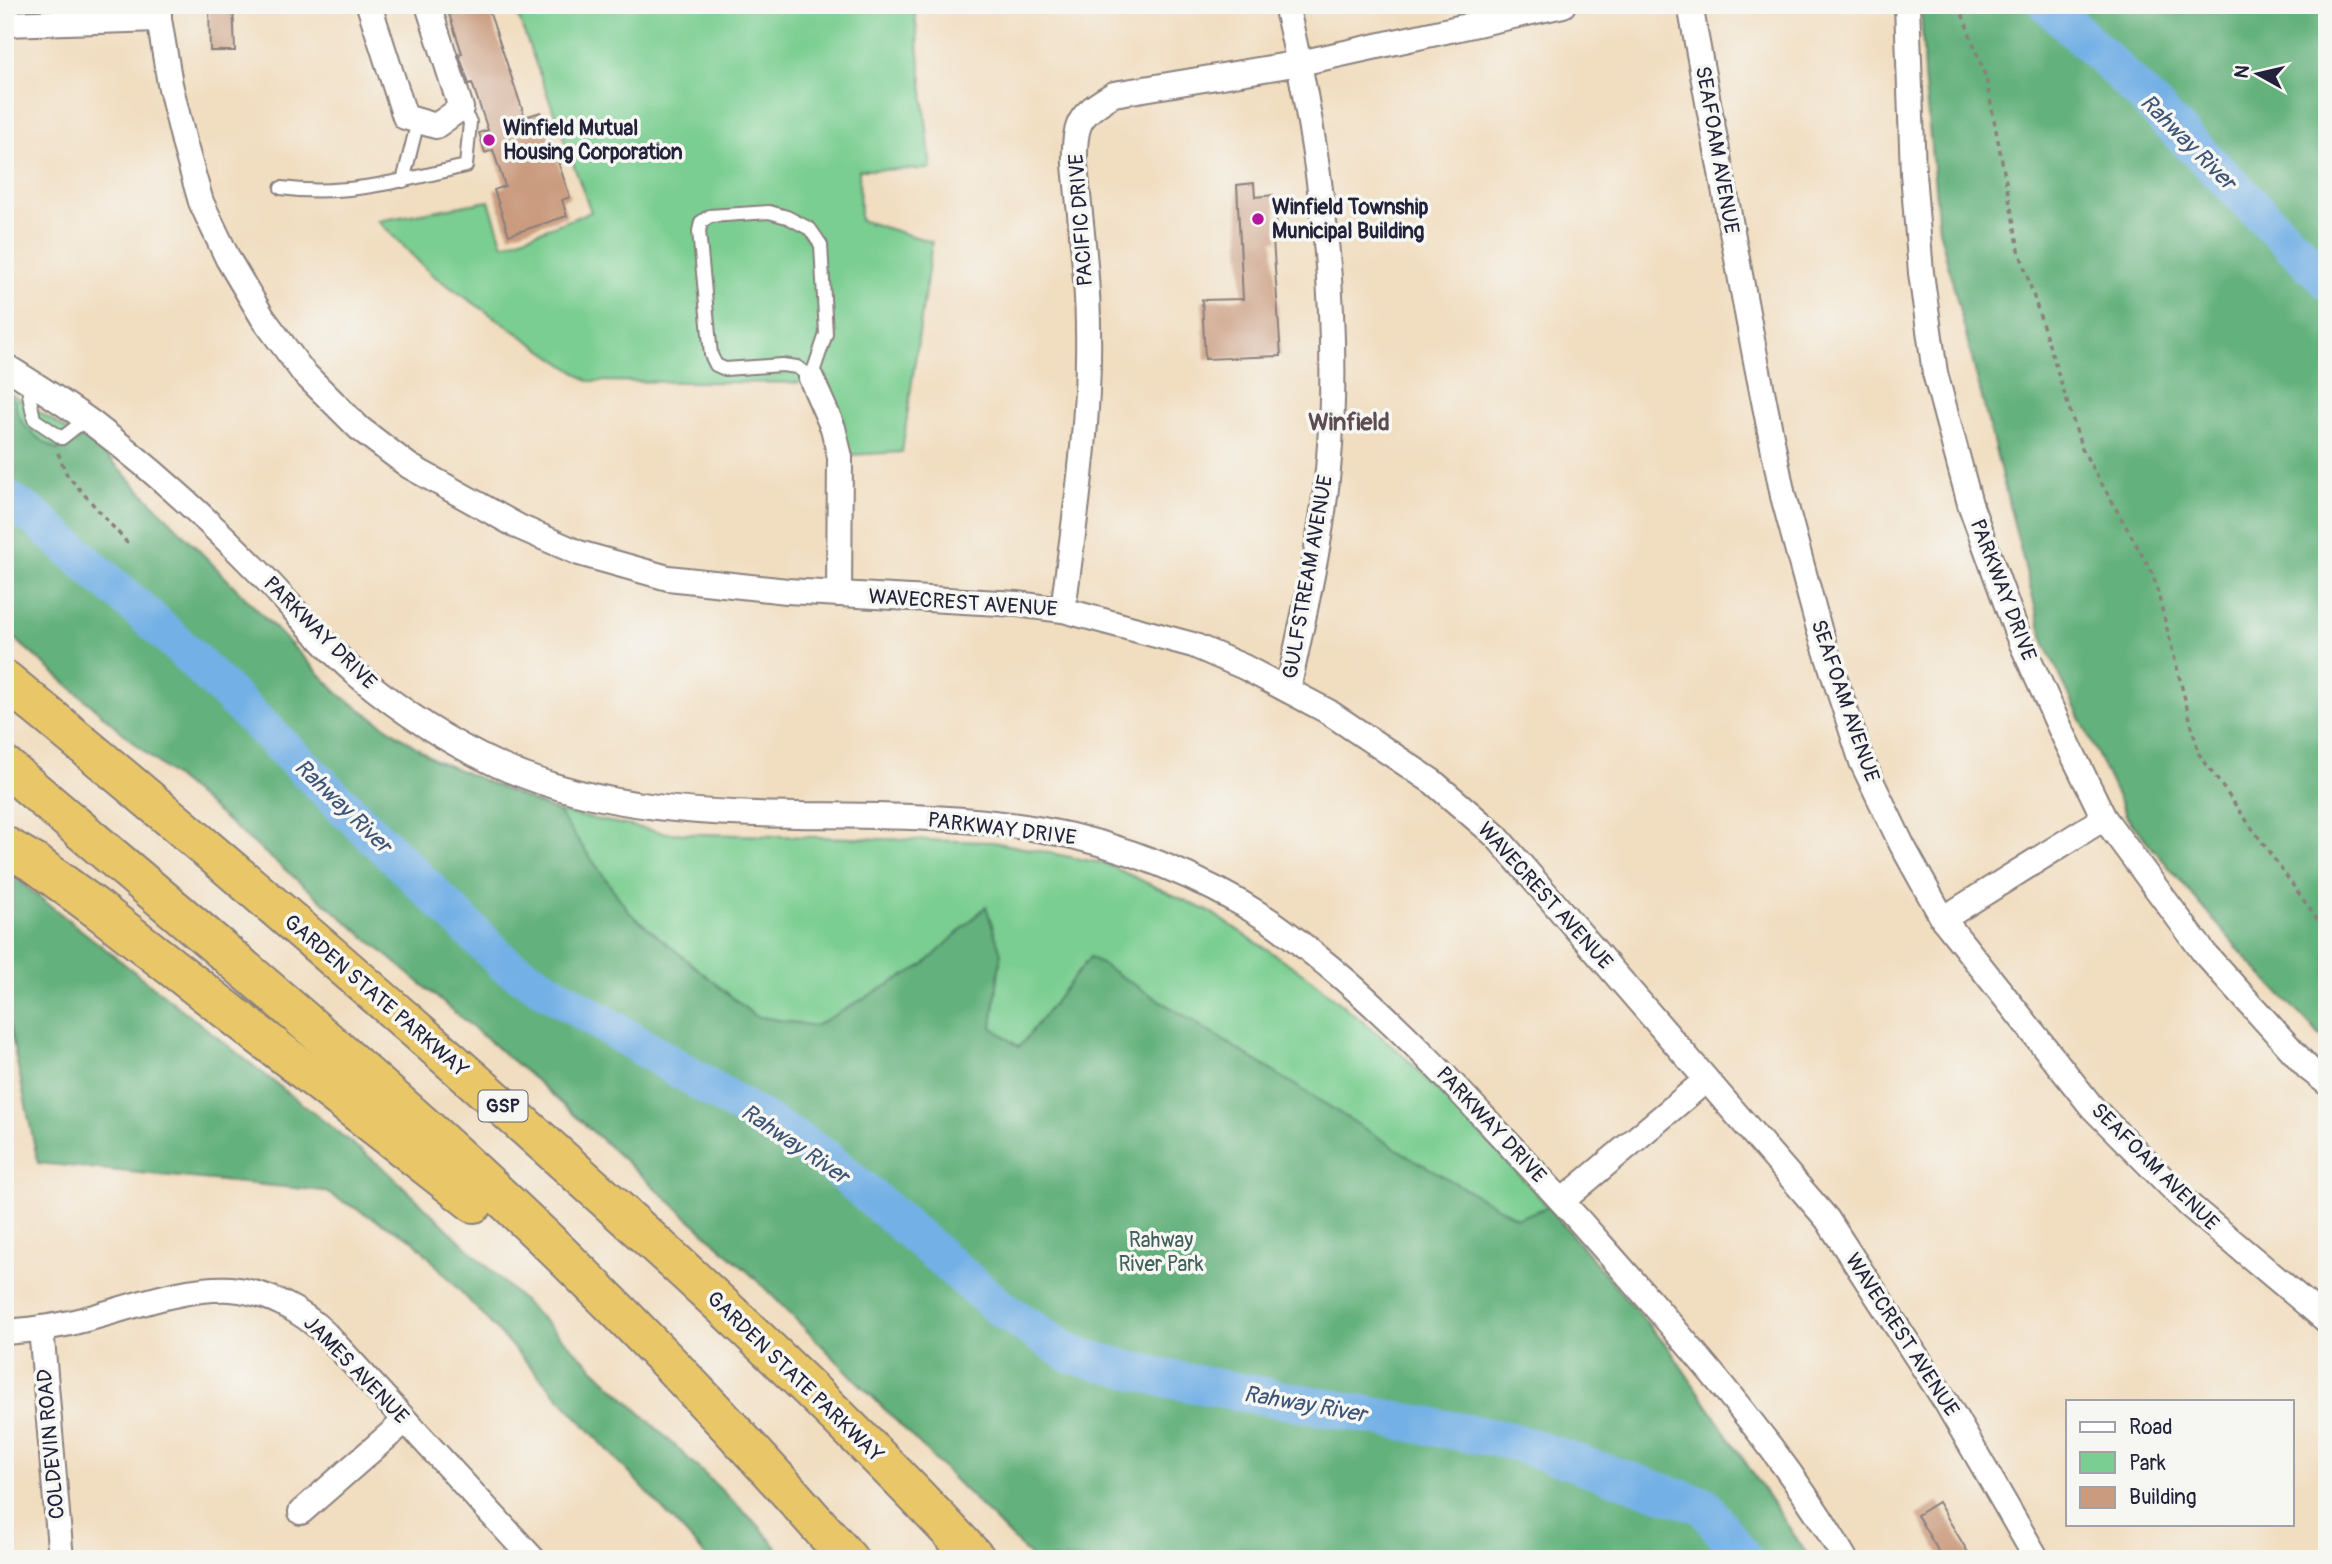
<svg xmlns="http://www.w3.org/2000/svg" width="2332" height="1564" font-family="Pangolin,sans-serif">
<rect width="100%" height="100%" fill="#f6f6f2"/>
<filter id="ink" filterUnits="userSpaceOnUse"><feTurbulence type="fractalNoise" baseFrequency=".0143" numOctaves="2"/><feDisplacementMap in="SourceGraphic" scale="14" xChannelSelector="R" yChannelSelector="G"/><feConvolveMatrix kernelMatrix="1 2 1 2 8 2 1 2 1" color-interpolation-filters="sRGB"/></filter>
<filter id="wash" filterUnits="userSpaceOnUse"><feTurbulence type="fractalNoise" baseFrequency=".00686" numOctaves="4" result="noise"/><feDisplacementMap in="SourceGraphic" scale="28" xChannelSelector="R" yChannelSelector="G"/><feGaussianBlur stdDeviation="1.57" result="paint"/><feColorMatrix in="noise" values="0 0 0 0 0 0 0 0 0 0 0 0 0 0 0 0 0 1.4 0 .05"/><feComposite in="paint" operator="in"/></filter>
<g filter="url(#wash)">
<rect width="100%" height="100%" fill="#f1ddbf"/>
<g fill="#7ace91" stroke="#4e7866" stroke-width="2">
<polygon points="514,5 914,5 931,169 859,170 860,220 932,242 902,452 850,455 827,383 588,381 431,274 378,221 489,201 503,245 591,212"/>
<polygon points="5,390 106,455 341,696 435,760 559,812 666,833 993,842 1106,864 1212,913 1307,976 1401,1053 1532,1188 1670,1350 1810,1559 1033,1559 755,1278 539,1083 144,751 5,630"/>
</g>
<g fill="#63b17b" stroke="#426a5b" stroke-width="2">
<polygon points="1921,5 2327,5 2327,1043 2246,958 2128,819 2044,642 1939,229 1924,76"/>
<path d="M5 392 15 401C18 428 35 436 57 450L81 437 106 455 341 696 435 760 558 812 630 913 755 1016 815 1026 925 964 986 906 1001 953 992 1027 1019 1047 1090 957 1415 1160 1517 1218 1548 1207 1670 1350 1810 1559H1033L755 1278 539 1083 144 751 5 630Z"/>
<polygon points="5,870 387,1171 760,1527 786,1559 709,1559 413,1240 324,1191 38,1163 5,1005"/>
</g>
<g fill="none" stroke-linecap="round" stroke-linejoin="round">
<g stroke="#73b0e5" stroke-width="38">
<polyline points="2049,5 2126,79 2327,280"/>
<polyline points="5,498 37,519 169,636 505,964 824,1157 1000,1308 1072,1355 1163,1378 1511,1441 1704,1506 1744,1559"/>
</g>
</g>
<g id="blocks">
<g fill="#ca9b7f">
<polygon points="209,5 233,5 235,51 210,51"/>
<polygon points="446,5 487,5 525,117 541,112 570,197 562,200 567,216 509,235 494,190 505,186 493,150 485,153 479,133 488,130 472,83 469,84 459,54 462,53"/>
<polygon points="1254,183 1255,197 1274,195 1278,240 1273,240 1281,356 1205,359 1202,300 1243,299 1237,185"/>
<polygon points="1938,1502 1972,1559 1943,1559 1917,1515"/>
</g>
</g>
</g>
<g filter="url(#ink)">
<use href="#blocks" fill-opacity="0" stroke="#8a807d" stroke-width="2"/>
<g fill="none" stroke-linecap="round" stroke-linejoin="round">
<defs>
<g id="lane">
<polyline points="403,181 418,121"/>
<path d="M281 188C345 197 404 180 466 166L470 122 461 108"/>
<polygon points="769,212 787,217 810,229 821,245 826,334 811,378 797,367 782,365 725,369 716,365 711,355 699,231 701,222 710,216"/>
<polyline points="5,298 5,301"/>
<polyline points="26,379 34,419 62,438 86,419"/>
</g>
<g id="street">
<polyline points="159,5 159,19 170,84 185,146 201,202 228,259 263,318 303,372 359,428 409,466 519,527 579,553 668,578 787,591 1017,604 1063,610 1193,645 1244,667 1327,711 1433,782 1496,836 1827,1219 1946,1402 2037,1559"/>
<polyline points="369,5 405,117 436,126 461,108 428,5"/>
<path d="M1286 5C1321 153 1342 318 1328 470 1321 544 1303 617 1288 690"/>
<polyline points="1690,5 1756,361 1783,496 1819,629 1862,762 1902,845 1943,919 2092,1107 2189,1205 2327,1321"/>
<polyline points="1907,5 1913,173 1921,273 1935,373 1970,504 2017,633 2060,728 2104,818 2205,954 2308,1068 2327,1083"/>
<polyline points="5,24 159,19"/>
<path d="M5 366C34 384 64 403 92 423 150 467 205 517 256 569 291 604 322 645 360 677 401 711 448 742 496 764 668 843 861 797 1043 830 1121 844 1200 876 1267 919 1289 933 1310 951 1331 968 1399 1025 1459 1090 1519 1155 1577 1217 1633 1280 1688 1345 1745 1412 1801 1482 1845 1559"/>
<polyline points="811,378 833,428 840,457 839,594"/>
<path d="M1063 610C1075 517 1090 423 1088 329 1088 275 1080 219 1075 165 1074 123 1078 115 1114 94L1300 63 1563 5"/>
<polyline points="1943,919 2104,818"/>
<polyline points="1562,1201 1706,1080"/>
<polyline points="41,1328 61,1559"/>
<path d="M5 1332C34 1330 62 1326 90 1318 135 1306 184 1287 231 1289 267 1292 301 1310 326 1334L533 1559"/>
<polyline points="301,1512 405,1421"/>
</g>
<g id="highway">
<path d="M5 680C173 818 338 960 500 1104 664 1250 827 1398 976 1559"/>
<path d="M5 766C156 894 308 1021 455 1154 594 1281 725 1417 848 1559"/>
<polyline points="5,846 36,864 100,911 474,1203"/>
</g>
</defs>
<use href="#lane" stroke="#8a807d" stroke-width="16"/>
<use href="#street" stroke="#8a807d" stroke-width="28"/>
<use href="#highway" stroke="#8a807d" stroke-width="42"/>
<g stroke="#8a807d" stroke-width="3.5" stroke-dasharray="5 5" stroke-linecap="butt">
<polyline points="1959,5 1986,78 2019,250 2082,449 2153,574 2199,754 2327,933"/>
<polyline points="58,453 67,475 130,546"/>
</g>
<use href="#lane" stroke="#fff" stroke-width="12"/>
<use href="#street" stroke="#fff" stroke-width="24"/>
<use href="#highway" stroke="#e9c769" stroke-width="38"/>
</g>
</g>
<g fill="#b5179e" stroke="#f6f6f2" stroke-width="2.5">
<circle cx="489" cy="140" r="7"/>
<circle cx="1258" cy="219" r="7"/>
</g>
<g text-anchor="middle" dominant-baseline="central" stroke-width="7" stroke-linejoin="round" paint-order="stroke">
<rect fill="#f6f6f2" stroke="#626272" stroke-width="2" x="478.5" y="1090.5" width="49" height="31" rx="5"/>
<g font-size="19" font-weight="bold" fill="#22223b">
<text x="503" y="1106">GSP</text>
</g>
<g font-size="21" font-weight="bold" fill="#22223b" stroke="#f6f6f2" text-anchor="start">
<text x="503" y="128">Winfield Mutual<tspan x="503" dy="24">Housing Corporation</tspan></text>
<text x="1272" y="207">Winfield Township<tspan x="1272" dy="24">Municipal Building</tspan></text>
</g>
<g font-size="21" fill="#22223b" stroke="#f6f6f2">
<text transform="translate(1717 150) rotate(80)">SEAFOAM AVENUE</text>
<text transform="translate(1081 220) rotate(-94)">PACIFIC DRIVE</text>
<text transform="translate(1308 577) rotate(-80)">GULFSTREAM AVENUE</text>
<text transform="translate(2003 590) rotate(69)">PARKWAY DRIVE</text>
<text transform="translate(963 603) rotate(4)">WAVECREST AVENUE</text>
<text transform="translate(320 633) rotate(45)">PARKWAY DRIVE</text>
<text transform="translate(1845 701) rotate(71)">SEAFOAM AVENUE</text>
<text transform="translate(1002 829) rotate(7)">PARKWAY DRIVE</text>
<text transform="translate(1545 896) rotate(48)">WAVECREST AVENUE</text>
<text transform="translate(376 996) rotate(41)">GARDEN STATE PARKWAY</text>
<text transform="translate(1491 1125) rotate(47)">PARKWAY DRIVE</text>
<text transform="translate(2155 1167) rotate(45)">SEAFOAM AVENUE</text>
<text transform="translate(1902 1335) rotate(57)">WAVECREST AVENUE</text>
<text transform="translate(356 1370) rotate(46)">JAMES AVENUE</text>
<text transform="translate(795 1377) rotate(44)">GARDEN STATE PARKWAY</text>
<text transform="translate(51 1444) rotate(-95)">COLDEVIN ROAD</text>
</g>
<g font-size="21" fill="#415e59" stroke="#f6f6f2">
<text x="1161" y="1240">Rahway<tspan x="1161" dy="24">River Park</tspan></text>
</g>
<g font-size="23" font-style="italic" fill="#3e5476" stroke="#f6f6f2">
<text transform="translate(2188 142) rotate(45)">Rahway River</text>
<text transform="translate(343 806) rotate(44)">Rahway River</text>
<text transform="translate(795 1144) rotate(34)">Rahway River</text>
<text transform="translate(1305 1404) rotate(10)">Rahway River</text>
</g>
<g font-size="24" font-weight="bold" fill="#5d4c53" stroke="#f6f6f2">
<text x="1349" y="422">Winfield</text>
</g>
</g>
<rect width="2332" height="1564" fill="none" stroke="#f6f6f2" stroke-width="28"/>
<rect x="2066" y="1400" width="228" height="126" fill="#f6f6f2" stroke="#a1a1a9" stroke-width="2"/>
<rect x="2080" y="1422" width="35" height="10" fill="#ffffff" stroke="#a1a1a9" stroke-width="2"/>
<text x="2129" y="1434" font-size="21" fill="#22223b">Road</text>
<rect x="2080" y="1452" width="35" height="21" fill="#7ace91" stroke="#a1a1a9" stroke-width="2"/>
<text x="2129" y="1470" font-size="21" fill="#22223b">Park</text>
<rect x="2080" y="1487" width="35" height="21" fill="#ca9b7f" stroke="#a1a1a9" stroke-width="2"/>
<text x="2129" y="1504" font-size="21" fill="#22223b">Building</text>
<g transform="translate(2258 74) rotate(278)" stroke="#f6f6f2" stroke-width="5" paint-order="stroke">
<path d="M0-5L12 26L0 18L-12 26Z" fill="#22223b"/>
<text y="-10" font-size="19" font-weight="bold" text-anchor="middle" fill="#22223b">N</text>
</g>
</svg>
